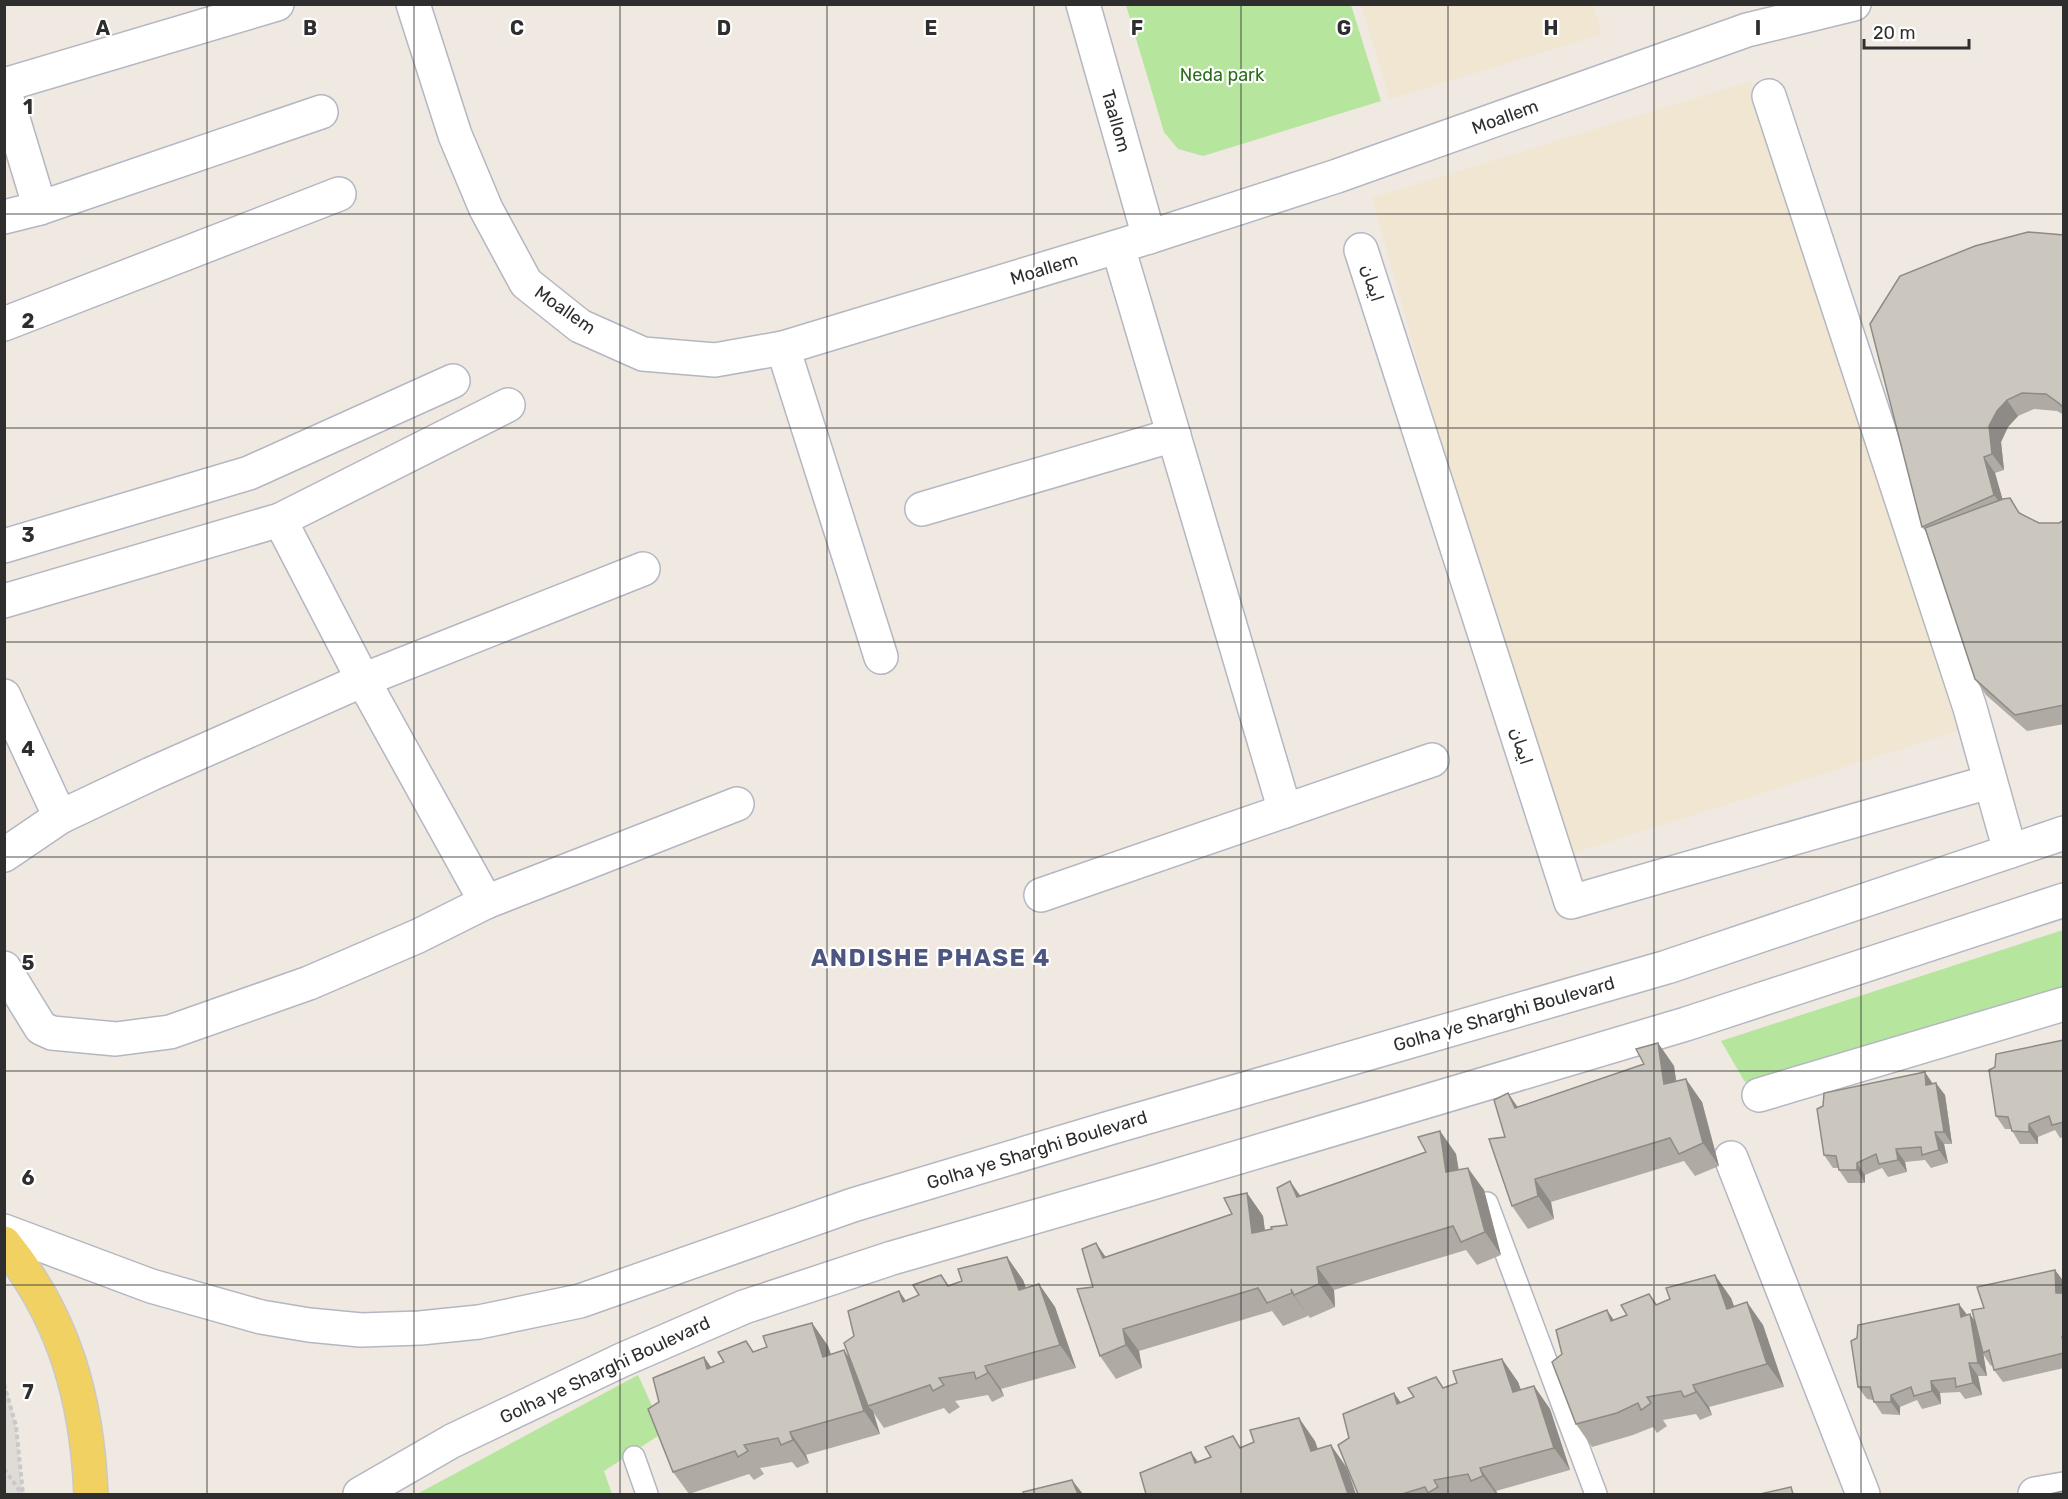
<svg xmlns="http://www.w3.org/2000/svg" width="2068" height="1499" font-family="Rubik,'Noto Naskh Arabic',sans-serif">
<rect width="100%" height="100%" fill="#efe9e1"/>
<g fill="#f0e6d1">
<polygon points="1361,5 1593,5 1602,34 1390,99"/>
<polygon points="1751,81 1958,731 1570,854 1468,537 1372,198"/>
</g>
<g fill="#b6e59e">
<polygon points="1126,5 1351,5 1381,101 1203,156 1178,149 1164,132"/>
<polygon points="2063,930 2063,991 1745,1082 1721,1041"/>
<polygon points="638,1375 664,1432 604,1471 612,1494 417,1494"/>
</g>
<polygon fill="#dfdcd8" points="5,1384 16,1426 23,1494 5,1494"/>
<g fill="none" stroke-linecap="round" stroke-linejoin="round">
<defs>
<g id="lane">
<polyline points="1487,1203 1596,1494"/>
<polyline points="634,1457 647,1494"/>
</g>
<g id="street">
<polyline points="413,4 455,135 486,209 526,283 580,326 643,354 715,360 783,348 1149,237 1337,176 1747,30 1854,4"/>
<polyline points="1083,4 1149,237"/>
<polyline points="4,85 277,4"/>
<polyline points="4,89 40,208"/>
<polyline points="1769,96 1970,708 2010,851"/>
<polyline points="4,217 40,208 321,112"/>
<polyline points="1118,247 1285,811"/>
<polyline points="1361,250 1571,902 1989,782"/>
<polyline points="4,324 339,194"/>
<polyline points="783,348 881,657"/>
<polyline points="922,509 1174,435"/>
<polyline points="280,520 363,680 486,902"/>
<polyline points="4,546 249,473 453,381"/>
<polyline points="4,601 280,520 508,405"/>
<polyline points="4,696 60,817 151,774 363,680 643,569"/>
<polyline points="4,855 60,817"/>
<polyline points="1041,895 1432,760"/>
<polyline points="4,968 41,1028 52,1033 116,1039 170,1032 309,983 418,936 486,902 737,804"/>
<polyline points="1759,1095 2064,1004"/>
<polyline points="1731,1158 1863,1494"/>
<polyline points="2035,1494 2064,1489"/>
</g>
<g id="secondary">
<polyline points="4,1231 151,1286 261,1317 309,1325 361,1330 420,1328 479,1322 580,1301 853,1205 1113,1127 1667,967 2064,833"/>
<polyline points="360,1494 452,1441 622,1360 744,1307 892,1258 1152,1183 1686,1024 2064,900"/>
</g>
<path id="primary" d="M4 1243C65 1318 87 1400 91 1494"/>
</defs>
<use href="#lane" stroke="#b4b7c1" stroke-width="24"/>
<use href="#street" stroke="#b4b7c1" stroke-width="36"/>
<use href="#secondary" stroke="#b4b7c1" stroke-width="36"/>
<use href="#primary" stroke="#c9c9c9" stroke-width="36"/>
<g stroke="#c9c9c9" stroke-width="4" stroke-dasharray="4.5 3" stroke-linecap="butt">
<polyline points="4,1384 16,1426 23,1494"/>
<polyline points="4,1469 22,1494"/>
</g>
<use href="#lane" stroke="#fff" stroke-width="21"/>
<use href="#street" stroke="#fff" stroke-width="33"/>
<use href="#secondary" stroke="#fff" stroke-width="33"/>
<use href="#primary" stroke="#f2d163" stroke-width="33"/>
</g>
<g fill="#afaba4">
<polygon points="2064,235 2064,415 2057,411 2034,409 2018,416 2008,427 2001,442 2004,470 1995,473 2002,499 2022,514 2039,523 2059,523 2064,520 2064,724 2027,731 1986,695 1975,679 1927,533 1922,527"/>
<polygon points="2064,1040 2064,1137 2060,1138 2055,1130 2038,1137 2038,1144 2020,1144 2011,1129 2005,1129 1996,1116"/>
<polygon points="1658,1043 1674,1066 1676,1081 1702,1102 1719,1166 1695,1176 1684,1161 1551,1202 1554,1219 1528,1229 1512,1206 1505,1137 1518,1107 1644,1064"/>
<polygon points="1933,1083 1945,1095 1952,1144 1944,1144 1948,1163 1931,1168 1925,1160 1905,1162 1907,1172 1888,1177 1882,1168 1865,1175 1865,1183 1848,1183 1839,1170 1839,1168 1833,1168 1824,1155"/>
<polygon points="1440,1131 1456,1154 1459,1170 1484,1190 1501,1255 1477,1265 1466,1250 1334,1290 1335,1307 1310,1318 1307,1314 1308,1316 1283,1326 1272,1311 1139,1351 1142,1368 1116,1379 1100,1356 1093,1287 1106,1257 1232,1214 1247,1193 1263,1216 1265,1231 1287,1225 1426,1152"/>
<polygon points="1007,1257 1023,1280 1026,1288 1039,1284 1055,1307 1076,1368 1001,1389 1004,1396 992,1402 988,1395 955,1401 960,1407 949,1414 944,1408 884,1428 873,1412 880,1434 806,1455 809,1463 797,1468 792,1462 760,1468 764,1474 754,1480 749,1474 689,1494 673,1472 659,1402 704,1357 711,1367 767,1347 812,1323 828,1346 831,1354 850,1360 854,1336 899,1291 906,1301 919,1295 941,1275 949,1286 962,1281"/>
<polygon points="2055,1270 2064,1282 2064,1368 2003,1382 1994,1370 1993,1365 1991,1366 1983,1354 1987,1376 1978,1376 1982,1395 1965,1399 1960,1392 1940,1393 1941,1404 1922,1409 1917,1400 1900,1407 1900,1415 1882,1414 1873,1400 1867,1399 1858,1387 1967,1315 1975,1321 1984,1308"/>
<polygon points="1649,1294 1657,1305 1731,1298 1734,1306 1763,1325 1784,1387 1709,1407 1712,1415 1700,1420 1696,1414 1663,1420 1667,1426 1657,1433 1653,1427 1633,1435 1592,1447 1576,1424 1614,1320 1627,1315"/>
<polygon points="1502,1359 1518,1382 1521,1390 1534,1386 1550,1409 1570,1470 1496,1491 1498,1494 1358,1494 1349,1438 1394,1393 1401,1403 1457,1383"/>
</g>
<g fill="#8e8b86">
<polygon points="2007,400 2018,416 2008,427 2001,442 2004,470 1992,454 1989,426 1997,411"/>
<polygon points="1984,457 1995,473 2006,511 1994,495"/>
<polygon points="1658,1043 1674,1066 1680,1107 1664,1084"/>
<polygon points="1925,1072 1933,1084 1926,1085"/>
<polygon points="1686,1079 1702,1102 1719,1166 1703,1143"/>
<polygon points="1936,1083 1945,1095 1952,1144 1944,1132"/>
<polygon points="1508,1093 1524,1116 1515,1108"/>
<polygon points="2029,1124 2038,1137 2038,1144 2029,1132"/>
<polygon points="1440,1131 1456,1154 1462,1195 1446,1172"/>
<polygon points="1935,1132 1944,1144 1948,1163 1939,1150"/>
<polygon points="1896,1149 1905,1162 1907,1172 1898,1160"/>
<polygon points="1857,1163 1865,1175 1865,1183 1857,1170"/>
<polygon points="1468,1168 1484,1190 1501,1255 1485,1232"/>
<polygon points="1535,1179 1551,1202 1554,1219 1538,1196"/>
<polygon points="1290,1181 1306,1204 1297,1197"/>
<polygon points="1247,1193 1263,1216 1268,1256 1252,1233"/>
<polygon points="1096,1243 1112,1266 1103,1258"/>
<polygon points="1007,1257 1023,1280 1035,1313 1019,1290"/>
<polygon points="1317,1267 1334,1290 1335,1307 1319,1284"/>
<polygon points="2055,1270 2064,1282 2064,1304 2056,1293"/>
<polygon points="1715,1275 1731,1298 1743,1332 1727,1309"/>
<polygon points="1039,1284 1055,1307 1076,1368 1060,1345"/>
<polygon points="1291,1289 1294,1295 1308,1316 1292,1293"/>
<polygon points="899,1291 915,1314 903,1302"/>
<polygon points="1747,1302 1763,1325 1784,1387 1767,1364"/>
<polygon points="1959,1304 1968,1316 1961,1317"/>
<polygon points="1607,1310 1623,1333 1611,1321"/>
<polygon points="1970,1314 1979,1327 1987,1376 1978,1363"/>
<polygon points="812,1323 828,1346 839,1379 823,1357"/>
<polygon points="1123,1329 1139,1351 1142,1368 1126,1345"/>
<polygon points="844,1350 860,1373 868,1406 873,1411 880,1434 864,1411"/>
<polygon points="704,1357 720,1380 707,1369"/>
<polygon points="1502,1359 1518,1382 1530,1415 1513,1392"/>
<polygon points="1969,1363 1978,1376 1982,1395 1973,1383"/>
<polygon points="985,1366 1001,1389 1004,1396 988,1373"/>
<polygon points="1931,1381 1940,1393 1941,1404 1932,1391"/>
<polygon points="1693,1385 1709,1407 1712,1415 1696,1392"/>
<polygon points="1534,1386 1550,1409 1570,1470 1554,1448"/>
<polygon points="1394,1393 1410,1416 1397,1404"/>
<polygon points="1891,1395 1900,1407 1900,1415 1891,1402"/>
<polygon points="1299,1418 1315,1441 1327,1474 1311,1451"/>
<polygon points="790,1432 806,1455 809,1463 793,1440"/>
<polygon points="1331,1445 1347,1468 1356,1494 1348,1494"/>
<polygon points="1191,1452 1207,1475 1195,1463"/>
<polygon points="1480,1468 1496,1491 1498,1494 1496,1494 1483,1476"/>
<polygon points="1072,1480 1083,1494 1078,1494"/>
</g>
<g fill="#cbc7bf" stroke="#8e8b86" stroke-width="1.5">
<polygon points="2028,232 2064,235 2064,409 2060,404 2046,394 2022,393 2007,400 1997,411 1989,426 1992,454 1984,457 1994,495 1922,527 1870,324 1900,276 1975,246"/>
<polygon points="2010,498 2019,513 2039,523 2059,523 2064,520 2064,705 2015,715 1975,679 1925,528 2003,499"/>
<polygon points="2064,1040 2064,1122 2052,1125 2049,1116 2029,1124 2029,1132 2012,1131 2008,1117 1996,1116 1989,1070 1995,1067 1996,1054"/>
<polygon points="1658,1043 1664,1084 1686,1079 1703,1143 1679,1154 1670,1138 1535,1179 1538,1196 1512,1206 1489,1139 1505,1137 1494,1100 1508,1093 1515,1108 1644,1064 1636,1049"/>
<polygon points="1925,1072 1926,1085 1936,1083 1944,1132 1935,1132 1939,1150 1922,1155 1921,1147 1896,1149 1898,1160 1879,1164 1876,1154 1857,1163 1857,1170 1839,1170 1836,1156 1824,1155 1817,1109 1823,1106 1824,1093"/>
<polygon points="1440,1131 1446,1172 1468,1168 1485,1232 1461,1242 1453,1226 1317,1267 1319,1284 1294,1295 1291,1289 1292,1293 1267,1303 1258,1288 1123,1329 1126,1345 1100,1356 1077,1289 1093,1287 1082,1249 1096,1243 1103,1258 1232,1214 1224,1198 1247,1193 1252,1233 1272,1229 1271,1227 1287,1225 1277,1188 1290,1181 1297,1197 1426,1152 1418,1137"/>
<polygon points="1007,1257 1019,1290 1039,1284 1060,1345 985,1366 988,1373 976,1379 974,1372 939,1378 944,1385 933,1391 930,1385 868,1406 844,1343 854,1336 848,1311 899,1291 903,1302 919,1295 913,1285 941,1275 948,1286 962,1281 958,1269"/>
<polygon points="2055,1270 2056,1293 2064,1293 2064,1337 2062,1337 2064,1344 2064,1353 1994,1370 1989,1350 1983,1353 1972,1310 1984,1308 1977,1287"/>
<polygon points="1715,1275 1727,1309 1747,1302 1767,1364 1693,1385 1696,1392 1684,1397 1681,1391 1647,1397 1651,1403 1641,1410 1638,1403 1617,1413 1576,1424 1552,1362 1562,1354 1556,1330 1607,1310 1611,1321 1627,1315 1621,1305 1649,1294 1656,1305 1670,1299 1666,1288"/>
<polygon points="1959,1304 1961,1317 1970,1314 1978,1363 1969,1363 1973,1383 1956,1387 1955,1378 1931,1381 1932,1391 1914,1396 1911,1387 1891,1395 1891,1402 1874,1402 1870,1387 1858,1387 1851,1341 1857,1338 1858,1325"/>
<polygon points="812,1323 823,1357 844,1350 864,1411 790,1432 793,1440 781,1445 778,1438 744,1445 748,1451 738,1457 735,1451 673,1472 648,1409 659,1402 653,1378 704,1357 707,1369 724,1362 718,1352 746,1341 753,1352 767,1347 763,1336"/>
<polygon points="1502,1359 1513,1392 1534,1386 1554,1448 1480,1468 1483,1476 1471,1481 1468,1474 1434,1480 1438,1487 1428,1493 1425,1487 1402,1494 1358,1494 1338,1445 1349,1438 1343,1414 1394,1393 1397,1404 1414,1397 1408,1388 1436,1377 1443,1388 1457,1383 1453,1371"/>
<polygon points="1299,1418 1311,1451 1331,1445 1348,1494 1146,1494 1140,1473 1191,1452 1195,1463 1211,1457 1205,1447 1233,1436 1240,1448 1254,1442 1250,1430"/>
<polygon points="1072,1480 1078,1494 1024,1494 1023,1492"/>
<polygon points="1791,1487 1793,1494 1760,1494"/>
<polygon points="2064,1491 2064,1494 2050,1494"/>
</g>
<path fill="none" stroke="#2e2e2e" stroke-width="1.5" stroke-opacity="0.55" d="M207 4V1494M414 4V1494M620 4V1494M827 4V1494M1034 4V1494M1241 4V1494M1448 4V1494M1654 4V1494M1861 4V1494M4 214H2064M4 428H2064M4 642H2064M4 857H2064M4 1071H2064M4 1285H2064"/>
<g text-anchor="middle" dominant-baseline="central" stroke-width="4.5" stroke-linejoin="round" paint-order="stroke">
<g font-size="18" fill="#2c6e1b" stroke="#fff">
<text x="1222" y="75">Neda park</text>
</g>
<g font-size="18" fill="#2e2e2e" stroke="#fff">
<text transform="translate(1505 117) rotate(-20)">Moallem</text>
<text transform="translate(1116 121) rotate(74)">Taallom</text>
<text transform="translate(1044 269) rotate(-17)">Moallem</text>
<text transform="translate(1372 283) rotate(72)">ایمان</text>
<text transform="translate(565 310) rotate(35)">Moallem</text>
<text transform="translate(1521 746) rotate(72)">ایمان</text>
<text transform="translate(1504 1014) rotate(-16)">Golha ye Sharghi Boulevard</text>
<text transform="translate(1037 1150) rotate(-17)">Golha ye Sharghi Boulevard</text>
<text transform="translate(605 1370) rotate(-25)">Golha ye Sharghi Boulevard</text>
</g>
<g font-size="24" font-weight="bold" letter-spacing="1.5" fill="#4d5680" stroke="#fff">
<text x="931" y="958">ANDISHE PHASE 4</text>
</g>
</g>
<g font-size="20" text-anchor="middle" font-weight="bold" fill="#2e2e2e" stroke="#fff" stroke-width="4.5" stroke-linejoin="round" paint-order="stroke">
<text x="103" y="35">A</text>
<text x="310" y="35">B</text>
<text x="517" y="35">C</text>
<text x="724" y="35">D</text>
<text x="931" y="35">E</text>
<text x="1137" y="35">F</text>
<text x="1344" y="35">G</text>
<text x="1551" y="35">H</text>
<text x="1758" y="35">I</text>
<text x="28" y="114">1</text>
<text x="28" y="328">2</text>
<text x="28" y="542">3</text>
<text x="28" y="756">4</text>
<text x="28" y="970">5</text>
<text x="28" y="1185">6</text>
<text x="28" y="1399">7</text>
</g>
<rect width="2068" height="1499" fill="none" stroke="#2e2e2e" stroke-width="12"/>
<path d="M1864 39v9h105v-9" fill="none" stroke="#2e2e2e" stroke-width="3"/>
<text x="1873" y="39" font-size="18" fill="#2e2e2e" stroke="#ffffff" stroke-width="4.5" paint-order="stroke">20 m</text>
</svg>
